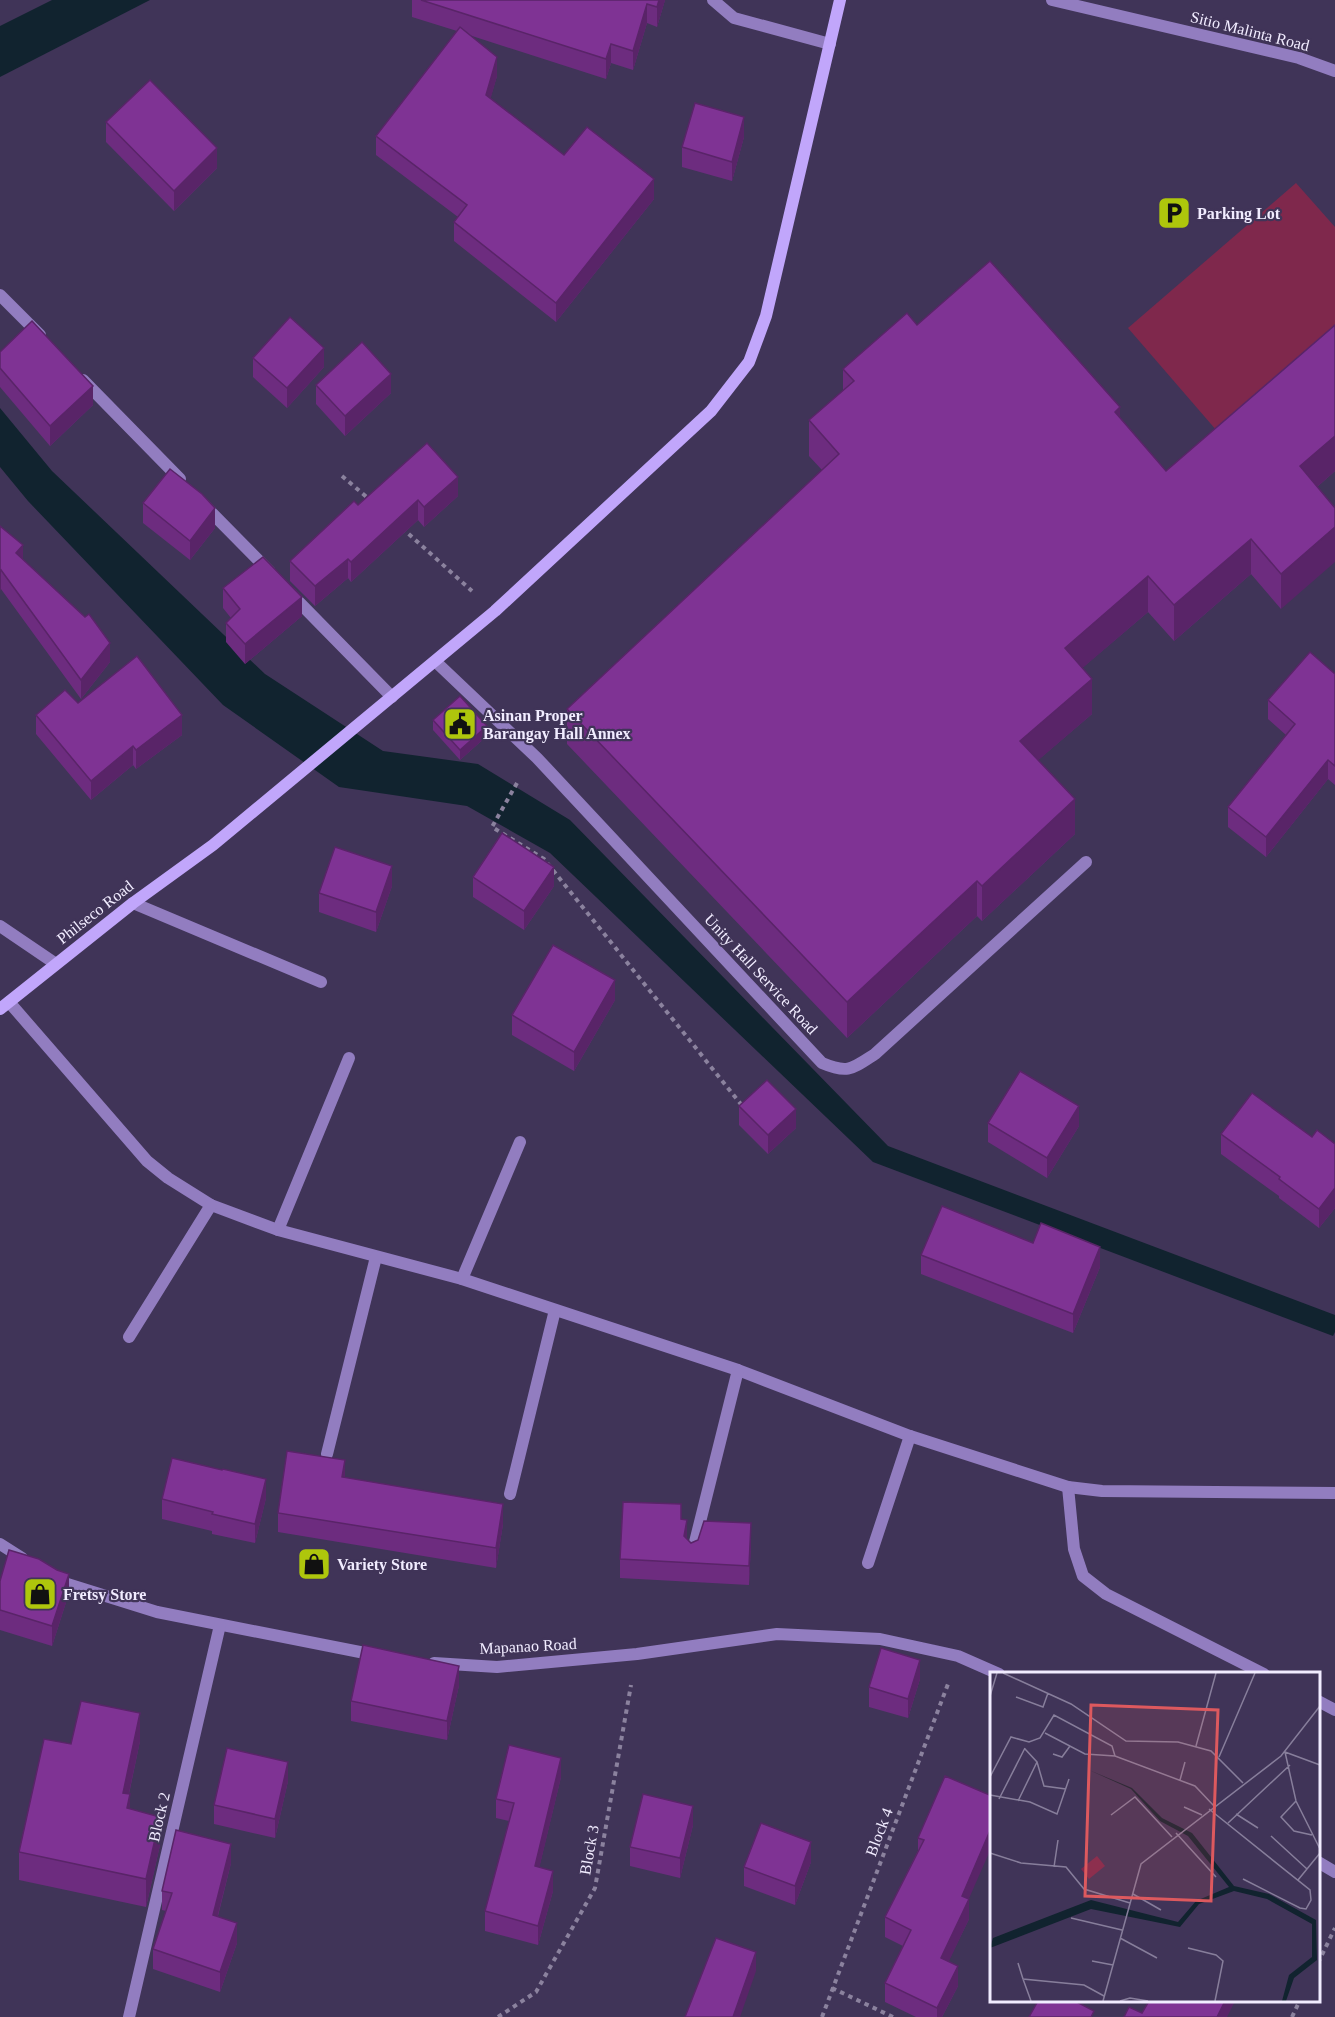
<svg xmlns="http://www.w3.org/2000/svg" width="1335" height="2017" font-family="Georgia,serif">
<rect width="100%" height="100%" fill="#403458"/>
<polygon fill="#7f284c" points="1296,183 1335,227 1335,328 1217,431 1128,328"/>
<g fill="#11232f">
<polygon points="52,0 150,0 0,77 0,26"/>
<polygon points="0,408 52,471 265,674 383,751 478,764 570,820 888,1146 1335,1315 1335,1332 1333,1336 873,1162 550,853 467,806 339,787 223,705 28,501 0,467"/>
</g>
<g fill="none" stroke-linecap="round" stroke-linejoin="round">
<g stroke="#8b829e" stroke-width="4" stroke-dasharray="4.5 4.5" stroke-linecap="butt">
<polyline points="342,476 369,499"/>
<polyline points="402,528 472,591"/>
<polyline points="517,783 492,827 544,859 744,1108"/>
<polyline points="1318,1963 1335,1928"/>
<polyline points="832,1988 893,2017"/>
<polyline points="498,2017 536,1992 595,1888 631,1685"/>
<polyline points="822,2017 948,1684"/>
<polyline points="1292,2017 1300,2000"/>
</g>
<g stroke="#927dc0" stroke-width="12">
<path d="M436 662 537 758 822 1063C848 1074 852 1069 875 1054L1086 862"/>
<polyline points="133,903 321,982"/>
<polyline points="0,926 56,964"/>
</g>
<g stroke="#927dc0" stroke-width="12">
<polyline points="713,0 734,18 830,44"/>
<polyline points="1052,0 1299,58 1335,71"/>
<polyline points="0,295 40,335"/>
<polyline points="83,380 180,479"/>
<polyline points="204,505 270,572"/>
<polyline points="290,593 392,697"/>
<polyline points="9,1002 147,1161 168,1178 211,1205 278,1230 462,1279 738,1370 910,1436 1068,1487 1102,1491 1335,1493"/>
<polyline points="278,1230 349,1058"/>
<polyline points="462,1279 520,1142"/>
<polyline points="129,1337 211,1205"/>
<polyline points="327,1454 376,1257"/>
<polyline points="1068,1487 1074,1549 1083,1576 1106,1594 1264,1674"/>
<polyline points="510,1494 555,1310"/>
<polyline points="0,1544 22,1558"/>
<polyline points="692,1554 738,1370"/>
<polyline points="868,1563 910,1436"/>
<polyline points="55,1578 61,1582 157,1612 375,1655"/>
<polyline points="434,1663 497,1667 637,1654 777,1634 880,1639 958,1656 999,1674"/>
<polyline points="1318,1701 1335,1710"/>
<polyline points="1318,1862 1335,1872"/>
<polyline points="129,2017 220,1625"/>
</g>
<polyline stroke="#c1a6fb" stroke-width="12" points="0,1009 133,903 213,845 495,611 711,411 749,362 766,316 840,0"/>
</g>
<g fill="#6d2c7f">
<polygon points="412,0 665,0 657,27 647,23 633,70 611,63 606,79 469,35 497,76 490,99 564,155 654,199 556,322 454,241 454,222 458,217 376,155 376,136 457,31 412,17"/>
<polygon points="106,122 217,168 174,211 106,142"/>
<polygon points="744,137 732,181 682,167 682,147"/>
<polygon points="917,325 1120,419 1166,471 1335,325 1335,471 1317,487 1281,609 1251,574 1174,641 1148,612 1082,668 1092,714 1038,760 1075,834 982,921 977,916 847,1038 567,744 567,709 822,470 809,456 809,420 843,391 843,369"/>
<polygon points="0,352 93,405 50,446 0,387"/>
<polygon points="253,358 324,367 287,408 253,377"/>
<polygon points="316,385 391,393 345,436 316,404"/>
<polygon points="458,496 424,527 418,520 351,582 348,578 315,606 290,581 290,561 358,505"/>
<polygon points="143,503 215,528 190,560 143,523"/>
<polygon points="0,526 23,560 110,662 81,699 1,589"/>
<polygon points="223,588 302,616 245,664 226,642 226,623 231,618 223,608"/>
<polygon points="1335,674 1335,785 1328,779 1266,857 1228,827 1228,807 1286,735 1268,719 1268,700"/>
<polygon points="78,703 182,735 136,769 133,765 91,800 36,734 36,715"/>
<polygon points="433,720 487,736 460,760 433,730"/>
<polygon points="473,877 554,886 524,930 473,897"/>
<polygon points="392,886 376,932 319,912 319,893"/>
<polygon points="615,1000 574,1071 512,1035 512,1015"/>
<polygon points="739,1106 796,1128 768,1154 739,1125"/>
<polygon points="988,1123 1079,1126 1047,1178 988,1142"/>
<polygon points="1221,1134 1312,1137 1335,1144 1335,1208 1319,1228 1279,1198 1279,1196 1221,1154"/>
<polygon points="1033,1243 1100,1267 1073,1333 921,1274 921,1255"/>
<polygon points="345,1478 503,1524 496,1568 278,1532 278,1513"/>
<polygon points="266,1498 255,1543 212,1534 212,1531 162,1519 162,1499"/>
<polygon points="681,1520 687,1539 691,1543 698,1540 751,1543 749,1585 620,1578 620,1559"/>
<polygon points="0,1581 69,1593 52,1646 0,1630"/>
<polygon points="920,1679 908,1718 869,1707 869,1687"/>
<polygon points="459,1685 447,1740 351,1721 351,1701"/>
<polygon points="140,1741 129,1794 130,1809 160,1845 146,1907 19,1880 19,1852 71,1744"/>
<polygon points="945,1776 969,1899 969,1919 948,1962 958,1986 942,2017 916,2017 885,2002 885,1983 903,1946 885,1937 885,1917 918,1851 918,1838"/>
<polygon points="561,1777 539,1868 553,1891 538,1945 485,1931 485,1911 509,1821 496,1818 496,1799"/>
<polygon points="288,1781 275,1838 214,1824 214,1805"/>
<polygon points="693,1825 680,1878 630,1866 630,1847"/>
<polygon points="811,1862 795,1905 744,1886 744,1867"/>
<polygon points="231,1863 218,1916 237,1943 220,1992 153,1969 153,1949 166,1911 162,1910 162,1891"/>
</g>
<g fill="#592468">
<polygon points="659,0 665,0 657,27 657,7"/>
<polygon points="647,4 647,23 633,70 633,51"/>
<polygon points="611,44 611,63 606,79 606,59"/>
<polygon points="497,57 497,76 486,115 486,95"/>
<polygon points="744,117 744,137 732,181 732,162"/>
<polygon points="217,148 217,168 174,211 174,191"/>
<polygon points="654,179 654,199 556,322 556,303"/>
<polygon points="324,348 324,367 287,408 287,388"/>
<polygon points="391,374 391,393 345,436 345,416"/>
<polygon points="93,386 93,405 50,446 50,426"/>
<polygon points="1120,407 1120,442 1115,412"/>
<polygon points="1335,436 1335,471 1300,502 1300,466"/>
<polygon points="458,477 458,496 424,527 424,507"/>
<polygon points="418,500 418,520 351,582 351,562"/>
<polygon points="215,508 215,528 190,560 190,541"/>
<polygon points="1335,527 1335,562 1281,609 1281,574"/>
<polygon points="1251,539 1251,574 1174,641 1174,605"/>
<polygon points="23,545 23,565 16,553"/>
<polygon points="348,559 348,578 315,606 315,586"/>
<polygon points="1,570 1,589 0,591 0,571"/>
<polygon points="1148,576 1148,612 1065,683 1065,648"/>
<polygon points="302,597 302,616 245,664 245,644"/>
<polygon points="110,643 110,662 81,699 81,680"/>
<polygon points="1092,679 1092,714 1020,776 1020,741"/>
<polygon points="182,715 182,735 136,769 136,750"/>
<polygon points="487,726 487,736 460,760 460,750"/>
<polygon points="133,746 133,765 91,800 91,781"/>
<polygon points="1328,760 1328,779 1266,857 1266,837"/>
<polygon points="1075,799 1075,834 982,921 982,886"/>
<polygon points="392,866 392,886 376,932 376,912"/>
<polygon points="554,867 554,886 524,930 524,911"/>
<polygon points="977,881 977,916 847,1038 847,1002"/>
<polygon points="615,980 615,1000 574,1071 574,1052"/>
<polygon points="1079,1106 1079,1126 1047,1178 1047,1158"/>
<polygon points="796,1109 796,1128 768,1154 768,1135"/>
<polygon points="1335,1188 1335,1208 1319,1228 1319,1209"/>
<polygon points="1100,1247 1100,1267 1073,1333 1073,1314"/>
<polygon points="345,1460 345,1479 342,1477"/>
<polygon points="266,1479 266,1498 255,1543 255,1524"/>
<polygon points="503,1504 503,1524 496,1568 496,1548"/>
<polygon points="687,1520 687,1539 684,1536"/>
<polygon points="751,1523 751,1543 749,1585 749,1566"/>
<polygon points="69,1574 69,1593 52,1646 52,1626"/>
<polygon points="920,1660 920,1679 908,1718 908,1699"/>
<polygon points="459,1666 459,1685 447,1740 447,1721"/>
<polygon points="140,1713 140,1741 123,1821 123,1793"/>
<polygon points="561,1758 561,1777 535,1886 535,1866"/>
<polygon points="288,1762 288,1781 275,1838 275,1819"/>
<polygon points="130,1794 130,1822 127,1808"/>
<polygon points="693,1806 693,1825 680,1878 680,1858"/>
<polygon points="160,1817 160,1845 146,1907 146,1879"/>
<polygon points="992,1826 992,1846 967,1903 969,1899 969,1919 941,1978 941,1958 962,1896"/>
<polygon points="811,1842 811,1862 795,1905 795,1886"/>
<polygon points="231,1844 231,1863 213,1934 213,1915"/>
<polygon points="553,1871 553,1891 538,1945 538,1926"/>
<polygon points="237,1923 237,1943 220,1992 220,1972"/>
<polygon points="756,1952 756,1971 740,2017 733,2017"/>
<polygon points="958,1966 958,1986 942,2017 937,2017 937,2008"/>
<polygon points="1225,2001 1235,2001 1227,2017 1217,2017"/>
</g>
<g fill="#7f3394" stroke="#592468" stroke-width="1.5">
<polygon points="421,0 659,0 657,7 647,4 633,51 611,44 606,59"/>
<polygon points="460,27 497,57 486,95 564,155 587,127 654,179 556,303 454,222 467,205 376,136"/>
<polygon points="150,80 217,148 174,191 106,122"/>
<polygon points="695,103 744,117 732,162 682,147"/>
<polygon points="990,261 1120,407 1115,412 1166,471 1335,325 1335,436 1300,466 1335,508 1335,527 1281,574 1251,539 1174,605 1148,576 1065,648 1092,679 1020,741 1075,799 982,886 977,881 847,1002 567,709 839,454 809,420 854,381 843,369 907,313 917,325"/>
<polygon points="290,317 324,348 287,388 253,358"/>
<polygon points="32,321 93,386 50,426 0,368 0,352"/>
<polygon points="362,342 391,374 345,416 316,385"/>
<polygon points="427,443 458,477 424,507 418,500 351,562 348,559 315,586 290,561 354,501 358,505"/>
<polygon points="170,469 202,494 215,508 190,541 143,503"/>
<polygon points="0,526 23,545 16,553 85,617 89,614 110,643 81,680 1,570 0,571"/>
<polygon points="263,557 302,597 245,644 226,623 240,609 223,588"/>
<polygon points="1310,652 1335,674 1335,766 1328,760 1266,837 1228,807 1295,724 1268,700"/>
<polygon points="137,656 182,715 136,750 133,746 91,781 36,715 65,690 78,703"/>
<polygon points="460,696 487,726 460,750 433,720"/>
<polygon points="502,833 554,867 524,911 473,877"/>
<polygon points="335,847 392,866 376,912 319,893"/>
<polygon points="553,945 615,980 574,1052 512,1015"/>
<polygon points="1020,1071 1079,1106 1047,1158 988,1123"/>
<polygon points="767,1080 796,1109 768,1135 739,1106"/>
<polygon points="1252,1093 1312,1137 1317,1130 1335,1144 1335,1188 1319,1209 1279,1179 1280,1177 1221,1134"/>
<polygon points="942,1206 1033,1243 1041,1223 1100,1247 1073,1314 921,1255"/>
<polygon points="287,1451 345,1460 342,1477 503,1504 496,1548 278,1513"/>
<polygon points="172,1458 222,1470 223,1469 266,1479 255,1524 212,1514 213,1512 162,1499"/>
<polygon points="623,1502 681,1504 681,1519 687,1520 684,1536 691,1543 698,1540 704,1521 751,1523 749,1566 620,1559"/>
<polygon points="9,1550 39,1559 57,1570 69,1574 52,1626 0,1610 0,1581"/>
<polygon points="363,1645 459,1666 447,1721 351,1701"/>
<polygon points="881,1648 920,1660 908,1699 869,1687"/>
<polygon points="81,1701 140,1713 123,1793 130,1794 127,1808 160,1817 146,1879 19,1852 44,1739 71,1744"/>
<polygon points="509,1745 561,1758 535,1866 553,1871 538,1926 485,1911 514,1803 496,1799"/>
<polygon points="227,1748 288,1762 275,1819 214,1805"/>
<polygon points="945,1776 992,1796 992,1826 962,1896 969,1899 941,1958 958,1966 937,2008 885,1983 911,1930 885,1917 924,1840 918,1838"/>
<polygon points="643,1794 693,1806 680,1858 630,1847"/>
<polygon points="761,1823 811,1842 795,1886 744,1867"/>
<polygon points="176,1830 231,1844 213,1915 237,1923 220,1972 153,1949 172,1893 162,1891"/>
<polygon points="716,1938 756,1952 733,2017 685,2017"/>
<polygon points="1038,2001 1075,2001 1094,2011 1091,2017 1029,2017"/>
<polygon points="1149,2001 1225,2001 1217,2017 1124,2017 1129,2007 1142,2013"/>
</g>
<defs>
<symbol id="parking-square" viewBox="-11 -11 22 22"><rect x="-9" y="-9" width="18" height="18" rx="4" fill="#aec60c" stroke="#403458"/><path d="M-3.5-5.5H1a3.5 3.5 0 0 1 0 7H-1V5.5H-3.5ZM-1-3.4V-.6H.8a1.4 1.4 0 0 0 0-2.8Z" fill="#111"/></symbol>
<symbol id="civic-square" viewBox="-11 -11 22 22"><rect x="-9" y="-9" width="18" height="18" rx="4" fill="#aec60c" stroke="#403458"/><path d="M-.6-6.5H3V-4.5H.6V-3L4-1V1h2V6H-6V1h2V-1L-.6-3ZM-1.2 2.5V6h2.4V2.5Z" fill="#111"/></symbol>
<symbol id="shop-square" viewBox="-11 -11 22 22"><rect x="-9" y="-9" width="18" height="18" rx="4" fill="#aec60c" stroke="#403458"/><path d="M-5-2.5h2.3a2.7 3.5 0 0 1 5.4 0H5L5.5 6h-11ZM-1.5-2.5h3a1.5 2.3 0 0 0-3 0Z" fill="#111"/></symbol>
</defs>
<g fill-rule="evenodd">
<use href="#parking-square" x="1155" y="194" width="38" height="38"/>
<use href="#civic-square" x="441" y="705" width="38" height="38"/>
<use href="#shop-square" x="295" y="1545" width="38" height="38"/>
<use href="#shop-square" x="21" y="1575" width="38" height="38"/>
</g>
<g text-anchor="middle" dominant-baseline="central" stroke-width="4.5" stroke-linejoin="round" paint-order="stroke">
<g font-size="16" fill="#f1ecff" stroke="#403458">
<text transform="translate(1250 31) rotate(14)">Sitio Malinta Road</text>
<text transform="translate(95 912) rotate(-38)">Philseco Road</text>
<text transform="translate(761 974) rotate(47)">Unity Hall Service Road</text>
<text transform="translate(528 1646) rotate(-3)">Mapanao Road</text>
<text transform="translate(159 1817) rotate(-77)">Block 2</text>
<text transform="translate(879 1832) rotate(-69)">Block 4</text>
<text transform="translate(589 1850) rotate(-80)">Block 3</text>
</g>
<g font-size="16" font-weight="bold" fill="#f1ecff" stroke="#403458" text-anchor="start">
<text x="1197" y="213">Parking Lot</text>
<text x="483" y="715">Asinan Proper<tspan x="483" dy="18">Barangay Hall Annex</tspan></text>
<text x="337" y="1564">Variety Store</text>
<text x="63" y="1594">Fretsy Store</text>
</g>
</g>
<g transform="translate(990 1672)">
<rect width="330" height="330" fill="#403458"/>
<path d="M107 184 115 194 99 207 91 197Z" fill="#7f284c"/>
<path d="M99 98 142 116 172 146 202 161 244 214 279 222 326 248 327 288 304 306 296 329H292L299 303 322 285V252L277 227 244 219 209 232 190 255 101 237 0 276 3 266 101 228 188 250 206 229 239 215 198 164 170 149 141 117Z" fill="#11232f"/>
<path fill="none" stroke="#877e9b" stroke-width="1.5" d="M13 1 81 32 136 69 188 70 221 79 253 111M0 24 7 1M26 25 53 35 58 21M55 61 95 82 125 84 205 114 224 134M206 74 226 1M35 77 47 90 54 114 76 117M295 80 306 129 330 177M295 80 330 93M63 82 72 85 80 74M229 85 265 1M0 105 21 65 39 70 50 66 64 43 122 74 125 84M190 108 195 90M0 123 40 130 67 142 79 107M9 127 35 76M28 129 47 90M306 129 291 145 304 159 322 163M194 135 212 143M219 137 320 218 321 228 316 237 310 236 253 207M246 142 268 156M121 143 145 125 182 165M238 151 300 93M186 161 226 205M281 164 317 197M0 181 31 191 76 195 94 217 140 231M64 195 68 168M308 208 330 181M143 222 171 238M81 246 132 258M130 266 167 286M198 276 226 283 233 289 225 329M102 289 123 293M28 291 33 307 94 313 114 324M33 307 41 329M113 329 151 192 291 84 330 34M130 329 140 326 158 329"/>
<path fill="#dd595e" fill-opacity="0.15" stroke="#dd595e" stroke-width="3" d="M101 33 228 38 221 229 95 224Z"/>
<rect width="330" height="330" fill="none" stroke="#f1ecff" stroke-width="3"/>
</g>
</svg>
